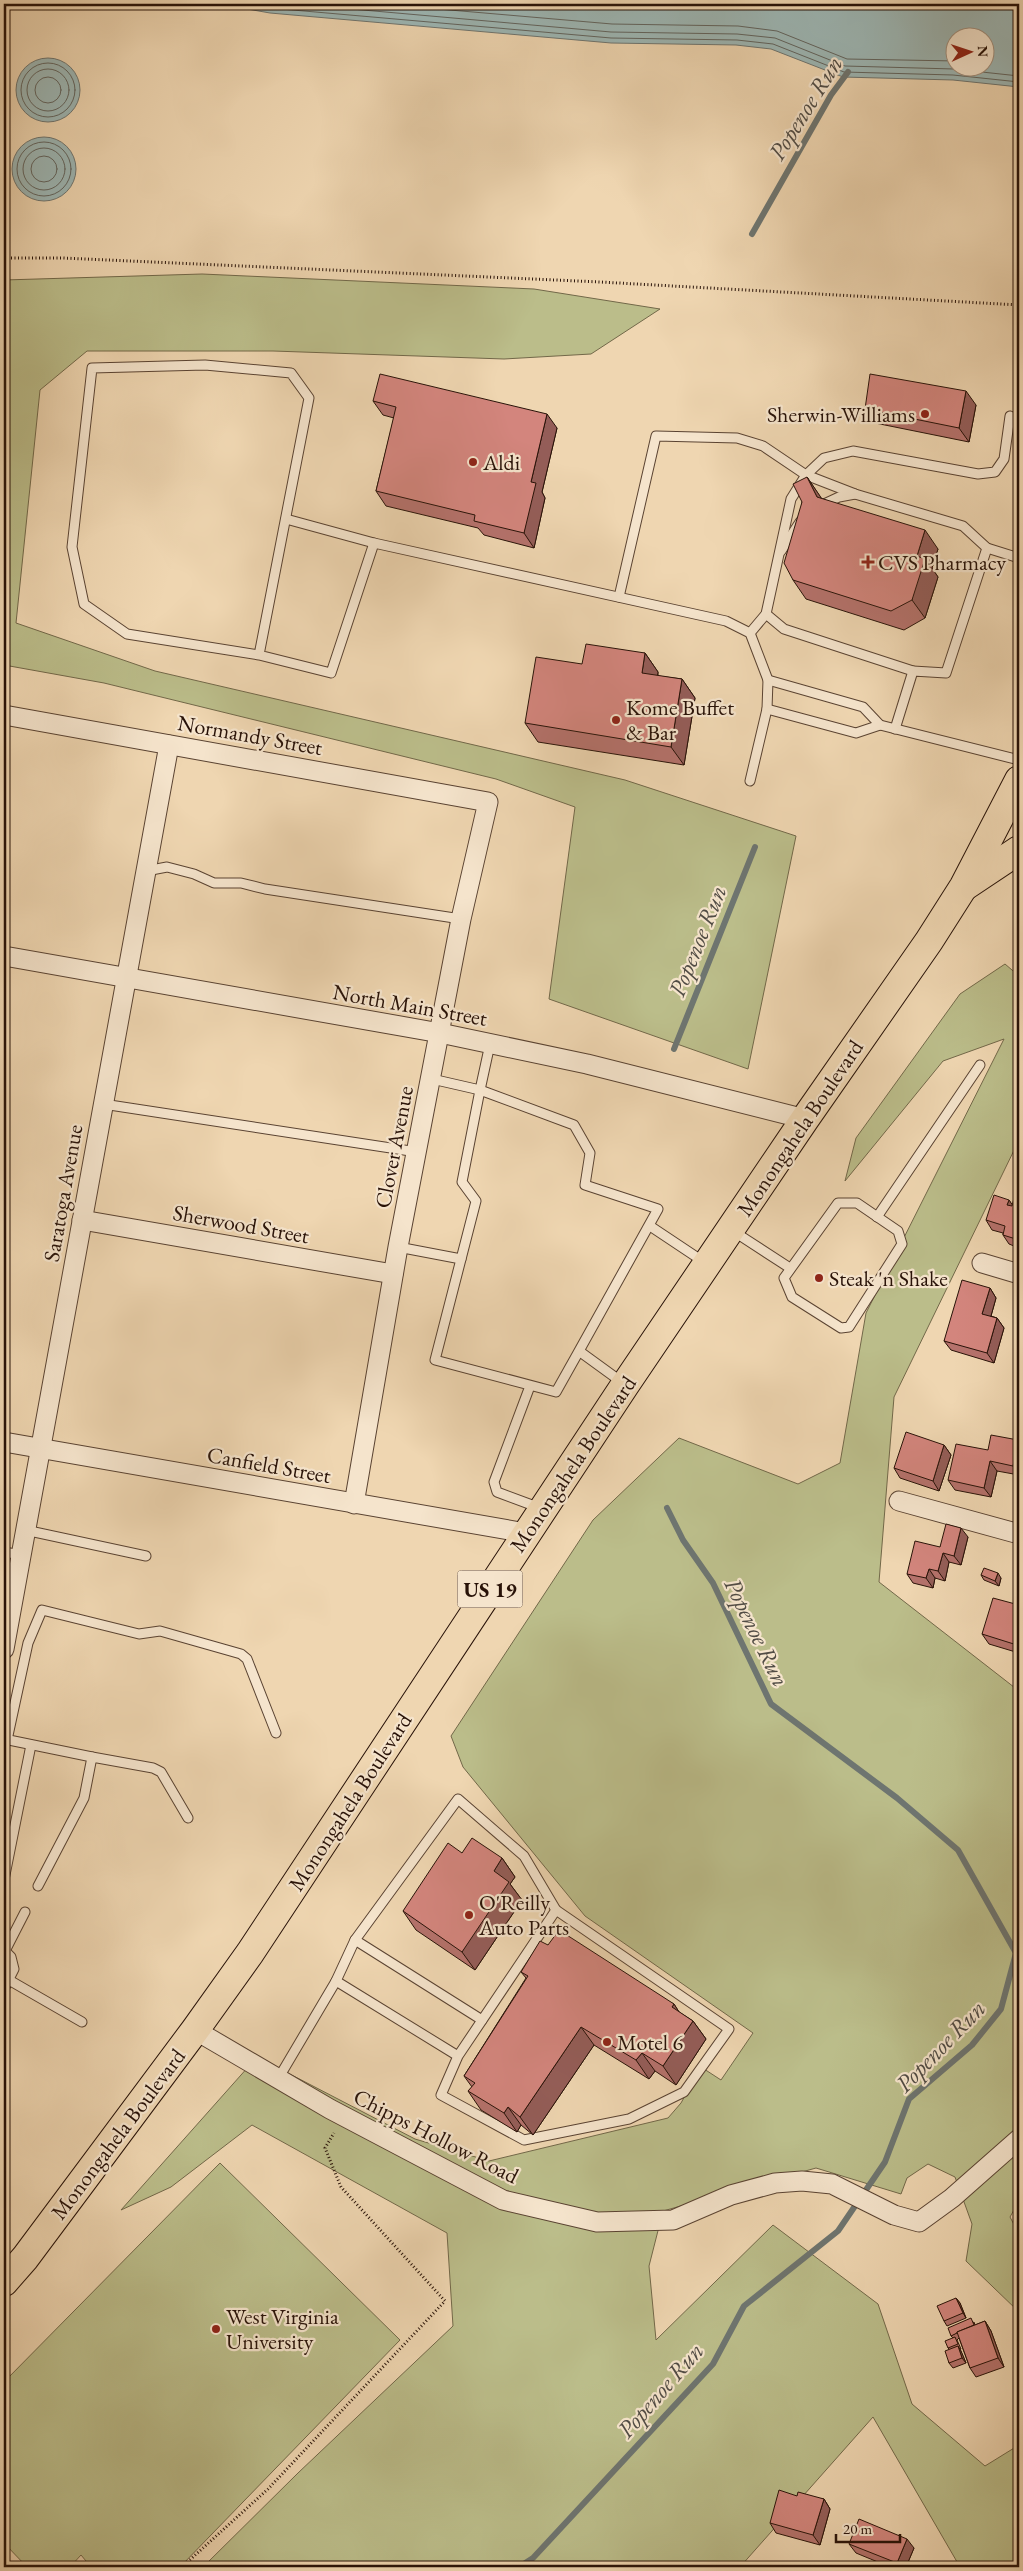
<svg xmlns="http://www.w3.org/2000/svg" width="1023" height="2571" font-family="'EB Garamond',serif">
<rect width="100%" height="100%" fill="#efd6b1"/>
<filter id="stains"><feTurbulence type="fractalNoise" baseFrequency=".004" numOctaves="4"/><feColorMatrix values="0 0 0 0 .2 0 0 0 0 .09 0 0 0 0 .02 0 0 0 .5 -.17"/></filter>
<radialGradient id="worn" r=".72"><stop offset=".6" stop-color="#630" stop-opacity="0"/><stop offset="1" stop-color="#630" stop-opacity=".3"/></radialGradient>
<g fill="#bbbd8a" stroke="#726849">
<polygon points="202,274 534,289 660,309 591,354 504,359 273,351 87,351 40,390 16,623 155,671 625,780 796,836 748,1069 549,999 575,807 496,779 104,683 4,665 4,280"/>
<polygon points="1005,964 1019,976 1019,1140 894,1397 879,1582 1019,1691 1019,2201 1010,2217 1019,2234 1019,2312 966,2261 972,2224 955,2177 928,2164 907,2178 901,2194 816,2168 663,2211 649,2266 656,2340 773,2225 878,2304 912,2404 985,2466 1019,2445 1019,2567 960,2567 873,2417 740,2567 203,2567 298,2473 453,2326 447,2233 252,2125 171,2187 121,2210 257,2057 415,2139 489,2161 668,2118 681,2103 701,2067 721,2080 753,2033 585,1916 463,1767 451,1736 593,1520 679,1438 798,1484 840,1463 866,1313 1004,1039 943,1061 845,1181 856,1138 960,994"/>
<polygon points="220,2163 400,2340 180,2567 91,2567 81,2555 70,2567 27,2567 4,2543 4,2382"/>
</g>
<g fill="#9db7b5" stroke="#6e7570" fill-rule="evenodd">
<path d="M219 4H1019V87L953 80 843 77 771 49 736 45 611 43 270 13ZM956 38H986V68H956Z"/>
<circle cx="48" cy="90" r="32"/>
<circle cx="44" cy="169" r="32"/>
</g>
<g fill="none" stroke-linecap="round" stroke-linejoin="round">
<g stroke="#62645e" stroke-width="1">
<polyline points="248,4 270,8 611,38 737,40 773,44 844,72 953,75 1019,82"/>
<polyline points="295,4 611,32 737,34 775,38 845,66 954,69 1019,76"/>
<polyline points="380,4 612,24 738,26 777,31 847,59 956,61"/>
<circle cx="48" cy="90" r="27"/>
<circle cx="48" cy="90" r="21"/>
<circle cx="48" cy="90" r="13"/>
<circle cx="44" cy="169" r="27"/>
<circle cx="44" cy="169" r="21"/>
<circle cx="44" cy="169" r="13"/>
</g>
<g stroke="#6e7570" stroke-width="6">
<polyline points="752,234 831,95 848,72"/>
<polyline points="674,1049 755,847"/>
<polyline points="519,2567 533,2558 713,2364 744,2306 838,2231 885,2162 909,2099 972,2045 1001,2009 1016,1953 958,1850 897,1798 771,1704 713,1583 683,1540 667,1508"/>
</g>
<defs>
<g id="lane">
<polyline points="824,504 839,497 855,494"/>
<polyline points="286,519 374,543"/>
<polyline points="781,551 800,522"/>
<polyline points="619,597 656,436 737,438 763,446 806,475 855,494 963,526 987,548 1019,558"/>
<polyline points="766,614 784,629 913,671"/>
<polyline points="750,633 766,614 791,499 806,475 824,458 853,451 978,474 995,472 1004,459 1010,416"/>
<polyline points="259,655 309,398 291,373 205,365 92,368 72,547 84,604 127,634 259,655 331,673 374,543 726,621 750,633 768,680 767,709 750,781"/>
<polyline points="768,680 863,707 880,725 1019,760"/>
<polyline points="767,709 856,733 880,725"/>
<polyline points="895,729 913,671 946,673 987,548"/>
<polyline points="146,871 167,867 194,874 214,883 241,883 265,889 461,919"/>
<polyline points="432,1079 480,1090 490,1044"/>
<polyline points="103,1104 417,1152"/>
<polygon points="838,1203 857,1203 898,1231 902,1244 849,1327 841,1328 792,1297 784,1278"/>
<polyline points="877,1217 980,1065"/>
<polyline points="650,1226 704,1262"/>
<polyline points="733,1231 790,1268"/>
<polyline points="398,1247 461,1259"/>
<polyline points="579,1351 658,1209 585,1185 590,1153 574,1125 480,1090 462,1182 476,1201 435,1360 556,1392 579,1351 623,1383"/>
<polyline points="530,1386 494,1482 497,1492 540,1508"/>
<polyline points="25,1530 146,1556"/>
<polyline points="4,1552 21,1555"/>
<polyline points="4,1739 92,1757"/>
<polyline points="7,1740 28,1643 42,1610 139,1634 160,1631 241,1654 247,1659 276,1733"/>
<polyline points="4,1880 31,1745"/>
<polyline points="38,1886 84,1798 92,1757 153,1768 161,1772 188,1818"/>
<polyline points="355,1940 482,2020"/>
<polyline points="4,1950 11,1957 14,1969 4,1989"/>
<polyline points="5,1951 25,1912"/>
<polyline points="9,1980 82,2022"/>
<polyline points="336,1981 355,1940 458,1799 524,1856 556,1910"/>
<polyline points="278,2079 336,1981 458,2056 556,1910 729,2029 684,2092 629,2119 524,2140 441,2095 458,2056"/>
</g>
<g id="street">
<polyline points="4,715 488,802 461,919 398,1247 354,1504"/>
<polyline points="4,956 440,1033 587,1064 805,1119"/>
<polyline points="82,1220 393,1274"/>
<polyline points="982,1263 1019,1274"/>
<polyline points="4,1442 526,1533"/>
<polyline points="899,1501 1019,1534"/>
<polyline points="4,1649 169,745"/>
<polyline points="195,2030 330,2109 503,2200 597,2222 673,2220 731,2195 775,2183 802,2181 832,2184 894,2215 919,2222 952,2198 1019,2139"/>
</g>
<g id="primary">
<polyline points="965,886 1019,850"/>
<polyline points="4,2282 25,2258 195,2030 250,1953 625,1385 805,1119 929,941 964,886 1019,780"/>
</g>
</defs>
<use href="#lane" stroke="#5a4332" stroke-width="11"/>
<use href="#street" stroke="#5a4332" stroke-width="21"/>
<use href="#primary" stroke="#281208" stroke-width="30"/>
<g stroke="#281208" stroke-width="3" stroke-dasharray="1 2.5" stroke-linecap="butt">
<polyline points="4,258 63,258 600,282 1019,305"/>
<polyline points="182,2567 268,2489 445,2301 341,2187 325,2148 334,2133"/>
</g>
<use href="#lane" stroke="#f5e4cc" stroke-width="9"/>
<use href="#street" stroke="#f5e4cc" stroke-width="19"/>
<use href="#primary" stroke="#efd6b1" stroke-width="28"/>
</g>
<g fill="#b5726c" stroke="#281208">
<polygon points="373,401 557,428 542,492 545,498 534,548 484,535 478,528 386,506 376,491 394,418 383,415"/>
<polygon points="976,405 969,442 875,423 865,409"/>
<polygon points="807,477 821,498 938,549 932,568 938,577 925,618 904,630 806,599 793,580 802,502"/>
<polygon points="645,653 658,672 658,676 682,679 695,698 684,765 538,742 525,723 582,664"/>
<polygon points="1019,1196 1019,1248 1009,1244 1003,1235 1003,1233 992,1230 986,1220 1009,1200 1012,1205"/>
<polygon points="990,1288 996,1298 991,1316 997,1318 1004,1328 994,1363 951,1350 944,1341"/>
<polygon points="1018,1440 1019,1442 1019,1475 997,1471 991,1497 955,1490 948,1480 988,1450"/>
<polygon points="944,1445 951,1455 939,1491 900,1478 894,1468"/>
<polygon points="968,1537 961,1565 949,1562 945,1581 935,1578 933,1588 913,1583 907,1574 940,1547"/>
<polygon points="981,1575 1001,1578 999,1586 984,1580"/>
<polygon points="1019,1605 1019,1653 989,1644 982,1634"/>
<polygon points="462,1853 502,1858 515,1877 510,1884 522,1900 475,1970 416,1930 403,1911"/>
<polygon points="548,1945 674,2004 679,2012 693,2021 706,2039 676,2085 655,2071 649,2079 594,2045 533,2135 521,2125 517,2132 481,2110 468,2091 472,2087 464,2076 526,1978 521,1972"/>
<polygon points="956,2298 960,2303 966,2318 947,2326 944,2321"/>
<polygon points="985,2321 991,2331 1004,2367 976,2377 970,2368 959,2338 957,2340 961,2349 960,2349 966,2363 953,2368 949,2363 949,2349 948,2348 953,2338 951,2336 974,2322 975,2325"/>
<polygon points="797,2496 824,2499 830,2509 820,2545 776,2533 770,2523"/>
<polygon points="849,2544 914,2548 906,2567 890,2567 856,2553"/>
</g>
<g fill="#945d58" stroke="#281208">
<polygon points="966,391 976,405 969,442 959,428"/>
<polygon points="547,414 557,428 542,492 545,498 534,548 524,533 531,482"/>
<polygon points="807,477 820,496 830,515 817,497"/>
<polygon points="925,530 938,549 932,568 938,577 925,618 912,600 917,556"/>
<polygon points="645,653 658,672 655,692 642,673"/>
<polygon points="682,679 695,698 684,765 671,747"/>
<polygon points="1009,1200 1016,1210 1007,1205"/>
<polygon points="990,1288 996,1298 989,1323 982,1314"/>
<polygon points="997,1318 1004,1328 994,1363 987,1353"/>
<polygon points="1018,1440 1019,1442 1019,1475 1013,1466"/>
<polygon points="944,1445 951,1455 939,1491 933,1481"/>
<polygon points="990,1461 997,1471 991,1497 984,1488"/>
<polygon points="961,1528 968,1537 961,1565 954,1556"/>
<polygon points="943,1553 949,1562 945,1581 938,1571"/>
<polygon points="929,1569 935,1578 933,1588 926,1578"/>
<polygon points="998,1573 1001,1578 999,1586 995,1581"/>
<polygon points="502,1858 515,1877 510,1884 522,1900 475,1970 462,1952 494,1871"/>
<polygon points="674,2004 686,2023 672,2007"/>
<polygon points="693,2021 706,2039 676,2085 663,2066"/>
<polygon points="581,2027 594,2045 533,2135 520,2117"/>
<polygon points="642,2053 655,2071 649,2079 636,2060"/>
<polygon points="508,2107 521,2125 517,2132 504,2113"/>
<polygon points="956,2298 960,2303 966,2318 963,2313"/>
<polygon points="985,2321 991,2331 1004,2367 998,2358"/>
<polygon points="958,2346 961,2351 966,2363 962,2358"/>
<polygon points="824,2499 830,2509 820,2545 813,2535"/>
<polygon points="907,2539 914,2548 906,2567 900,2567 897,2563"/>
</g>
<g fill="#d3857d" stroke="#281208">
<polygon points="380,374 547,414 531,482 536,483 524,533 474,521 475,515 376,491 396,407 373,401"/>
<polygon points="870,374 966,391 959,428 865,409"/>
<polygon points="807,477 817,497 925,530 917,556 925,559 912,600 891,611 793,580 784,563 802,502 793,484"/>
<polygon points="586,644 645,653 642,673 682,679 671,747 525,723 536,657 582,664"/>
<polygon points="1015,1194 1019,1196 1019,1240 1003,1235 1005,1226 986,1220 994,1195 1009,1200 1007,1205 1012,1206"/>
<polygon points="962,1280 990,1288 982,1314 997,1318 987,1353 944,1341"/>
<polygon points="1019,1345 1019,1355 1017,1354"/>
<polygon points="906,1432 944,1445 933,1481 894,1468"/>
<polygon points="991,1435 1018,1440 1013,1466 990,1461 984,1488 948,1480 956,1444 988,1450"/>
<polygon points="946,1524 961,1528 954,1556 943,1553 938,1571 929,1569 926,1578 907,1574 915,1541 940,1547"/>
<polygon points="984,1568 998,1573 995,1581 981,1575"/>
<polygon points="993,1598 1019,1605 1019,1639 1017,1645 982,1634"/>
<polygon points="472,1838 502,1858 494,1871 509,1882 462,1952 403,1911 448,1843 462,1853"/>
<polygon points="559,1930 674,2004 672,2007 693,2021 663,2066 642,2053 636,2060 581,2027 520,2117 508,2107 504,2113 468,2091 475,2083 464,2076 528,1976 521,1972 540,1941 548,1945"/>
<polygon points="956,2298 963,2313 944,2321 937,2306"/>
<polygon points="971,2318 974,2325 957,2332 957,2333 951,2336 948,2328"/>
<polygon points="985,2321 998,2358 970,2368 957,2332"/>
<polygon points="955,2337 958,2344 948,2348 945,2341"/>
<polygon points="958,2346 962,2358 949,2363 945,2351"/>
<polygon points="779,2490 797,2496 798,2492 824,2499 813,2535 770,2523"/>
<polygon points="859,2519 907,2539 897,2563 849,2544"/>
</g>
<g fill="#8f2418" stroke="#f5e4cc" stroke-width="2">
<circle cx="925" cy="414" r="5"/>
<circle cx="473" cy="462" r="5"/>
<path d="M865.5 554.5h5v5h5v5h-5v5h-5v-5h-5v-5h5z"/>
<circle cx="616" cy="720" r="5"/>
<circle cx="819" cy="1278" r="5"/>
<circle cx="469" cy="1915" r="5"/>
<circle cx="607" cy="2042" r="5"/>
<circle cx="216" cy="2329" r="5"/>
</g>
<g text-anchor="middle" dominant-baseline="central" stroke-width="4.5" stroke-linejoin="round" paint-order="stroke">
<rect fill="#f5e4cc" stroke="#665143" stroke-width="1" x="457.5" y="1570.5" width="65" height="37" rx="4"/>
<g font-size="21" font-weight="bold" fill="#281208">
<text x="490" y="1589">US 19</text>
</g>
<g font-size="22" fill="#281208" stroke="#f5e4cc" text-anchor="start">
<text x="915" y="414" text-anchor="end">Sherwin-Williams</text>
<text x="483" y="462">Aldi</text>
<text x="878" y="562">CVS Pharmacy</text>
<text x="626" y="707">Kome Buffet<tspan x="626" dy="25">&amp; Bar</tspan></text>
<text x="829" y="1278">Steak 'n Shake</text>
<text x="479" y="1902">O'Reilly<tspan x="479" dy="25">Auto Parts</tspan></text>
<text x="617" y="2042">Motel 6</text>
<text x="226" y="2316">West Virginia<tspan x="226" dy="25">University</tspan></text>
</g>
<g font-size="22" fill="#281208" stroke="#f5e4cc">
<text transform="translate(250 735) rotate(10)">Normandy Street</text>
<text transform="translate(410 1005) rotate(10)">North Main Street</text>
<text transform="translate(800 1128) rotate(-56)">Monongahela Boulevard</text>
<text transform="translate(394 1147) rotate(-79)">Clover Avenue</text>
<text transform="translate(63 1193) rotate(-80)">Saratoga Avenue</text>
<text transform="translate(241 1224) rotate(10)">Sherwood Street</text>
<text transform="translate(573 1464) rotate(-56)">Monongahela Boulevard</text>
<text transform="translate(269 1465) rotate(10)">Canfield Street</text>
<text transform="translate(350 1802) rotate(-57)">Monongahela Boulevard</text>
<text transform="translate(118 2134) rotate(-53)">Monongahela Boulevard</text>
<text transform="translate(436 2136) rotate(27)">Chipps Hollow Road</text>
</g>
<g font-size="24" font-style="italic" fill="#514c45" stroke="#f5e4cc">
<text transform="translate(805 108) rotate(-58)">Popenoe Run</text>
<text transform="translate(697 941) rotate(-68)">Popenoe Run</text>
<text transform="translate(757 1632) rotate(64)">Popenoe Run</text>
<text transform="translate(940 2046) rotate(-46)">Popenoe Run</text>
<text transform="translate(660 2390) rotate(-49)">Popenoe Run</text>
</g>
</g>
<rect width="1023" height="2571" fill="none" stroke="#efd6b1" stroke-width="20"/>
<rect x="5" y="5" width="1013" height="2561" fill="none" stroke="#281208" stroke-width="2.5"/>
<rect x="10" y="10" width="1003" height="2551" fill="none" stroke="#281208"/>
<g transform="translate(970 52) rotate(87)"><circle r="24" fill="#f5e4cc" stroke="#a3907e"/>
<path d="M0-4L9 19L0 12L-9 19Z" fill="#8f2418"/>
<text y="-8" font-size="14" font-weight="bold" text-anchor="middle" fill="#281208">N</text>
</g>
<path d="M836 2534v8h64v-8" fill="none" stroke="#281208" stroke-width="2.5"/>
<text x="843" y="2534" font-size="15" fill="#281208" stroke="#f5e4cc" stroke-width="4" paint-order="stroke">20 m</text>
<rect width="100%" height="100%" filter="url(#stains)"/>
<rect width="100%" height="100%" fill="url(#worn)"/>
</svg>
